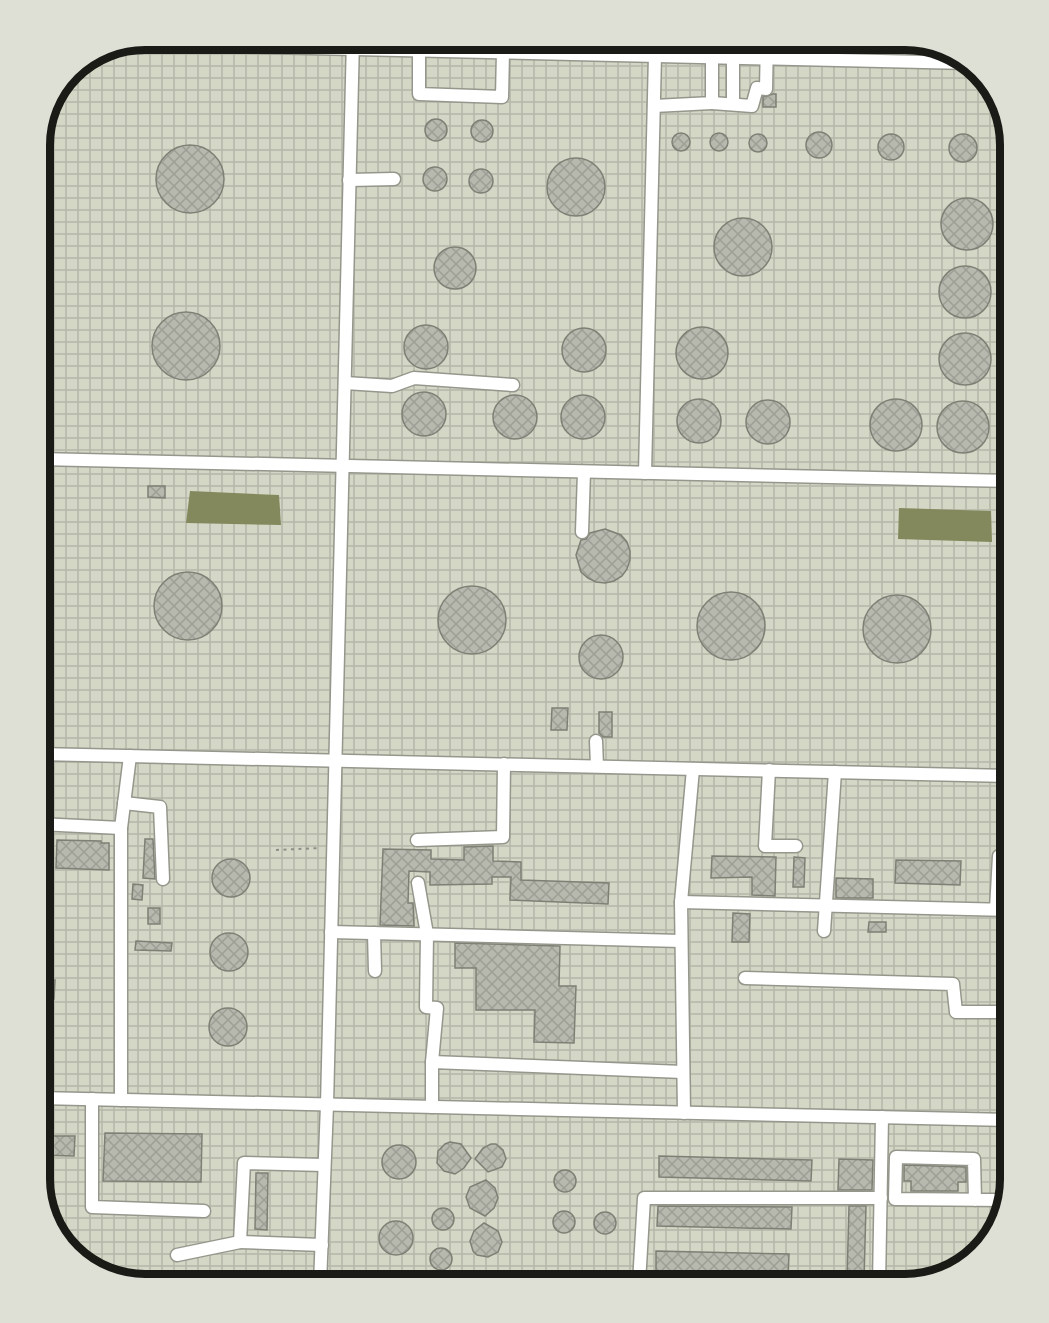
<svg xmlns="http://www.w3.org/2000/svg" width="1049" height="1323" font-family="Inter,sans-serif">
<defs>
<pattern id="industrial-grid" width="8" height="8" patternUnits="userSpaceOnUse" patternTransform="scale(1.5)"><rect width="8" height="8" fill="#d4d7c5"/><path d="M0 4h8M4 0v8" fill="none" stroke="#b5b8a8"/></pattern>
<pattern id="building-cross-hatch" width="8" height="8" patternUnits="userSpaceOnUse" patternTransform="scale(1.5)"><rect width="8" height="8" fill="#b7b9ae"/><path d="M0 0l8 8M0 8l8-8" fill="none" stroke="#9d9e95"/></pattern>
</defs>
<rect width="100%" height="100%" fill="#dee0d5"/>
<polygon fill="url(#industrial-grid)" points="145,39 911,39 957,53 992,86 1010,145 1010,1179 996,1231 963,1266 905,1284 144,1284 92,1270 57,1237 39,1179 39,137 50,98 75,65"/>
<g fill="#83895d">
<polygon points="190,491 279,495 281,525 186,523"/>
<polygon points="899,508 991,511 992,542 898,539"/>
</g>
<g fill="url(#building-cross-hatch)" stroke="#7e8076" stroke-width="1.5">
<polygon points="773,94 776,94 776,107 763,107 763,97"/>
<circle cx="436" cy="130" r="11"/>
<circle cx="482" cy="131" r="11"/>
<circle cx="819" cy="145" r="13"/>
<circle cx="681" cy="142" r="9"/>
<circle cx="719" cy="142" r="9"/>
<circle cx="891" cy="147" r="13"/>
<circle cx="758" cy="143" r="9"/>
<circle cx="963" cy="148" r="14"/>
<circle cx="190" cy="179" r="34"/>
<circle cx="576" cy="187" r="29"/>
<circle cx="435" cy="179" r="12"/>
<circle cx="481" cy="181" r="12"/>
<circle cx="967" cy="224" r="26"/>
<circle cx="743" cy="247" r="29"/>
<circle cx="455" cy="268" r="21"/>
<circle cx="965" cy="292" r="26"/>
<circle cx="186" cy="346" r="34"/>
<circle cx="426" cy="347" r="22"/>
<circle cx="702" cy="353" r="26"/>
<circle cx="584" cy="350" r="22"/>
<circle cx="965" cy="359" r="26"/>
<circle cx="424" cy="414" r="22"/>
<circle cx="515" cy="417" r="22"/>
<circle cx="583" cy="417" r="22"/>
<circle cx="699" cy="421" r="22"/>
<circle cx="896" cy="425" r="26"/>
<circle cx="768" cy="422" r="22"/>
<circle cx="963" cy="427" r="26"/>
<polygon points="148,486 165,486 165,498 148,497"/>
<polygon points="605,529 621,535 627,542 630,551 630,560 627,569 622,576 614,581 605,583 596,582 588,578 581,572 576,555 581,540 586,539 590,533"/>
<circle cx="188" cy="606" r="34"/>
<polygon points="39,574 49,589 52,603 49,618 39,635"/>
<circle cx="472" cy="620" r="34"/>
<circle cx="731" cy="626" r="34"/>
<circle cx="897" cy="629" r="34"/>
<circle cx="601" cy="657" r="22"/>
<polygon points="552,708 568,708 567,730 551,730"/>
<polygon points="599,712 612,712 612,737 603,737 599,733"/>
<polygon points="145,839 153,839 155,879 143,878"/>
<polygon points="57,840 101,841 101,843 109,843 109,870 56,868"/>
<polygon points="493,846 493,861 521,862 521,880 609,883 608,904 510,900 511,877 492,877 492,884 430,885 430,872 409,871 408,903 413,903 414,926 380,925 383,849 431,850 431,859 464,860 464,847"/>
<polygon points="712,856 776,857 775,896 752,895 752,877 711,878"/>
<polygon points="794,857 805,858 804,887 793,887"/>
<circle cx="231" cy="878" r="19"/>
<polygon points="896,860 961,861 960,885 895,883"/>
<polygon points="836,878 873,879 873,898 836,898"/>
<polygon points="133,884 143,885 142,900 132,899"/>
<rect x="148" y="908" width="12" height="16"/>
<polygon points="733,913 750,914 749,942 732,942"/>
<polygon points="869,922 886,922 886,932 868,932"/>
<circle cx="229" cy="952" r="19"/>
<polygon points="136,941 172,943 171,951 135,950"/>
<polygon points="455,943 560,946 559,986 576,986 574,1043 534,1042 535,1010 476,1010 476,968 455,968"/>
<polygon points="46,980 55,980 54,999 45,998"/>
<circle cx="228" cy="1027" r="19"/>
<polygon points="105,1133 202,1134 201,1182 103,1181"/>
<polygon points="39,1136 75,1136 74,1156 39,1155"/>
<polygon points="450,1142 461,1144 471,1158 464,1168 455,1174 444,1171 437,1163 438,1151 445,1144"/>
<polygon points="491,1144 496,1144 503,1150 506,1159 502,1167 488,1172 475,1159 483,1148"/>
<circle cx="399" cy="1162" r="17"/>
<polygon points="659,1156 812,1160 811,1181 659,1177"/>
<polygon points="839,1159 873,1160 872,1190 838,1190"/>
<polygon points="904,1165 966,1167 966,1182 958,1182 958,1191 911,1191 911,1181 904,1181"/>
<circle cx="565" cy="1181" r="11"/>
<polygon points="256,1173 268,1173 267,1230 255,1229"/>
<polygon points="486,1180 495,1188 498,1198 494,1208 485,1216 470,1208 466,1197 470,1187"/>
<polygon points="658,1206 792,1207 791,1229 657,1226"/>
<polygon points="849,1206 866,1206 864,1280 847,1279"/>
<circle cx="443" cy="1219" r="11"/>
<circle cx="564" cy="1222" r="11"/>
<circle cx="605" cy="1223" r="11"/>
<circle cx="396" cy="1238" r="17"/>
<polygon points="484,1223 498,1231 502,1242 498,1252 488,1257 477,1255 473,1251 470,1241 474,1231"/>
<circle cx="441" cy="1259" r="11"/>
<polygon points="656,1251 789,1254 788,1278 656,1275"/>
</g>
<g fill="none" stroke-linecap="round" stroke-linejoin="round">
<defs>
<g id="minor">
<polyline points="132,44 967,63"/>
<polyline points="419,50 419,94 502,97 503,52"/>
<polyline points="712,103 752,106 757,88 766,89 767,39"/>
<polyline points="733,104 733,57"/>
<polyline points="654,106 712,103 712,39"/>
<polyline points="349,180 394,179"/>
<polyline points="345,383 392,386 414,378 513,385"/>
<polyline points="39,459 1010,481"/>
<polyline points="645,473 655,55"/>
<polyline points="582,532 584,472"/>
<polyline points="596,741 597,766"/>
<polyline points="39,754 1010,776"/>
<polyline points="769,770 765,846 796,846"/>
<polyline points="124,803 160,807 163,879"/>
<polyline points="39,824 121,828 130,756"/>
<polyline points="417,840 503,837 504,764"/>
<polyline points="418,883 427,934 426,1007 437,1008 432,1062"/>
<polyline points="681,902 693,769"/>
<polyline points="996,909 999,856 1010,856"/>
<polyline points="824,931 835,772"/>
<polyline points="331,932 681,941"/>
<polyline points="374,933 375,971"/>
<polyline points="745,978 953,984 956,1012 1010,1012"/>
<polyline points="39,1098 1010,1120"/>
<polyline points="92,1099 92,1207 204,1211"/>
<polyline points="121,1100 121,828"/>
<polyline points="432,1107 432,1062 683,1072"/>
<polyline points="684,1113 681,902 1010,910"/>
<polyline points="975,1200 974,1159 896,1157 895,1199 1004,1200"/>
<polyline points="322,1245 240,1242 244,1163 324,1165"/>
<polyline points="177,1255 240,1242"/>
<polyline points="320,1284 327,1105 353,39"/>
<polyline points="710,1284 639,1283 644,1198 881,1198"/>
<polyline points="879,1284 882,1117"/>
</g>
</defs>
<use href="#minor" stroke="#95978c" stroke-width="15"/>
<polyline stroke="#8d8f87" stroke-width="2" stroke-dasharray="3 4.5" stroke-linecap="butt" points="276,850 321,848"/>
<use href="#minor" stroke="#fff" stroke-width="12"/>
</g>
<path d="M0 0H1049V1323H0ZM145 50H905A95 95 0 0 1 1000 145V1179A95 95 0 0 1 905 1274H145A95 95 0 0 1 50 1179V145A95 95 0 0 1 145 50Z" fill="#dee0d5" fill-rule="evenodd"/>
<path fill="none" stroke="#1a1a16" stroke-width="8" d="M145 50H905A95 95 0 0 1 1000 145V1179A95 95 0 0 1 905 1274H145A95 95 0 0 1 50 1179V145A95 95 0 0 1 145 50Z"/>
</svg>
